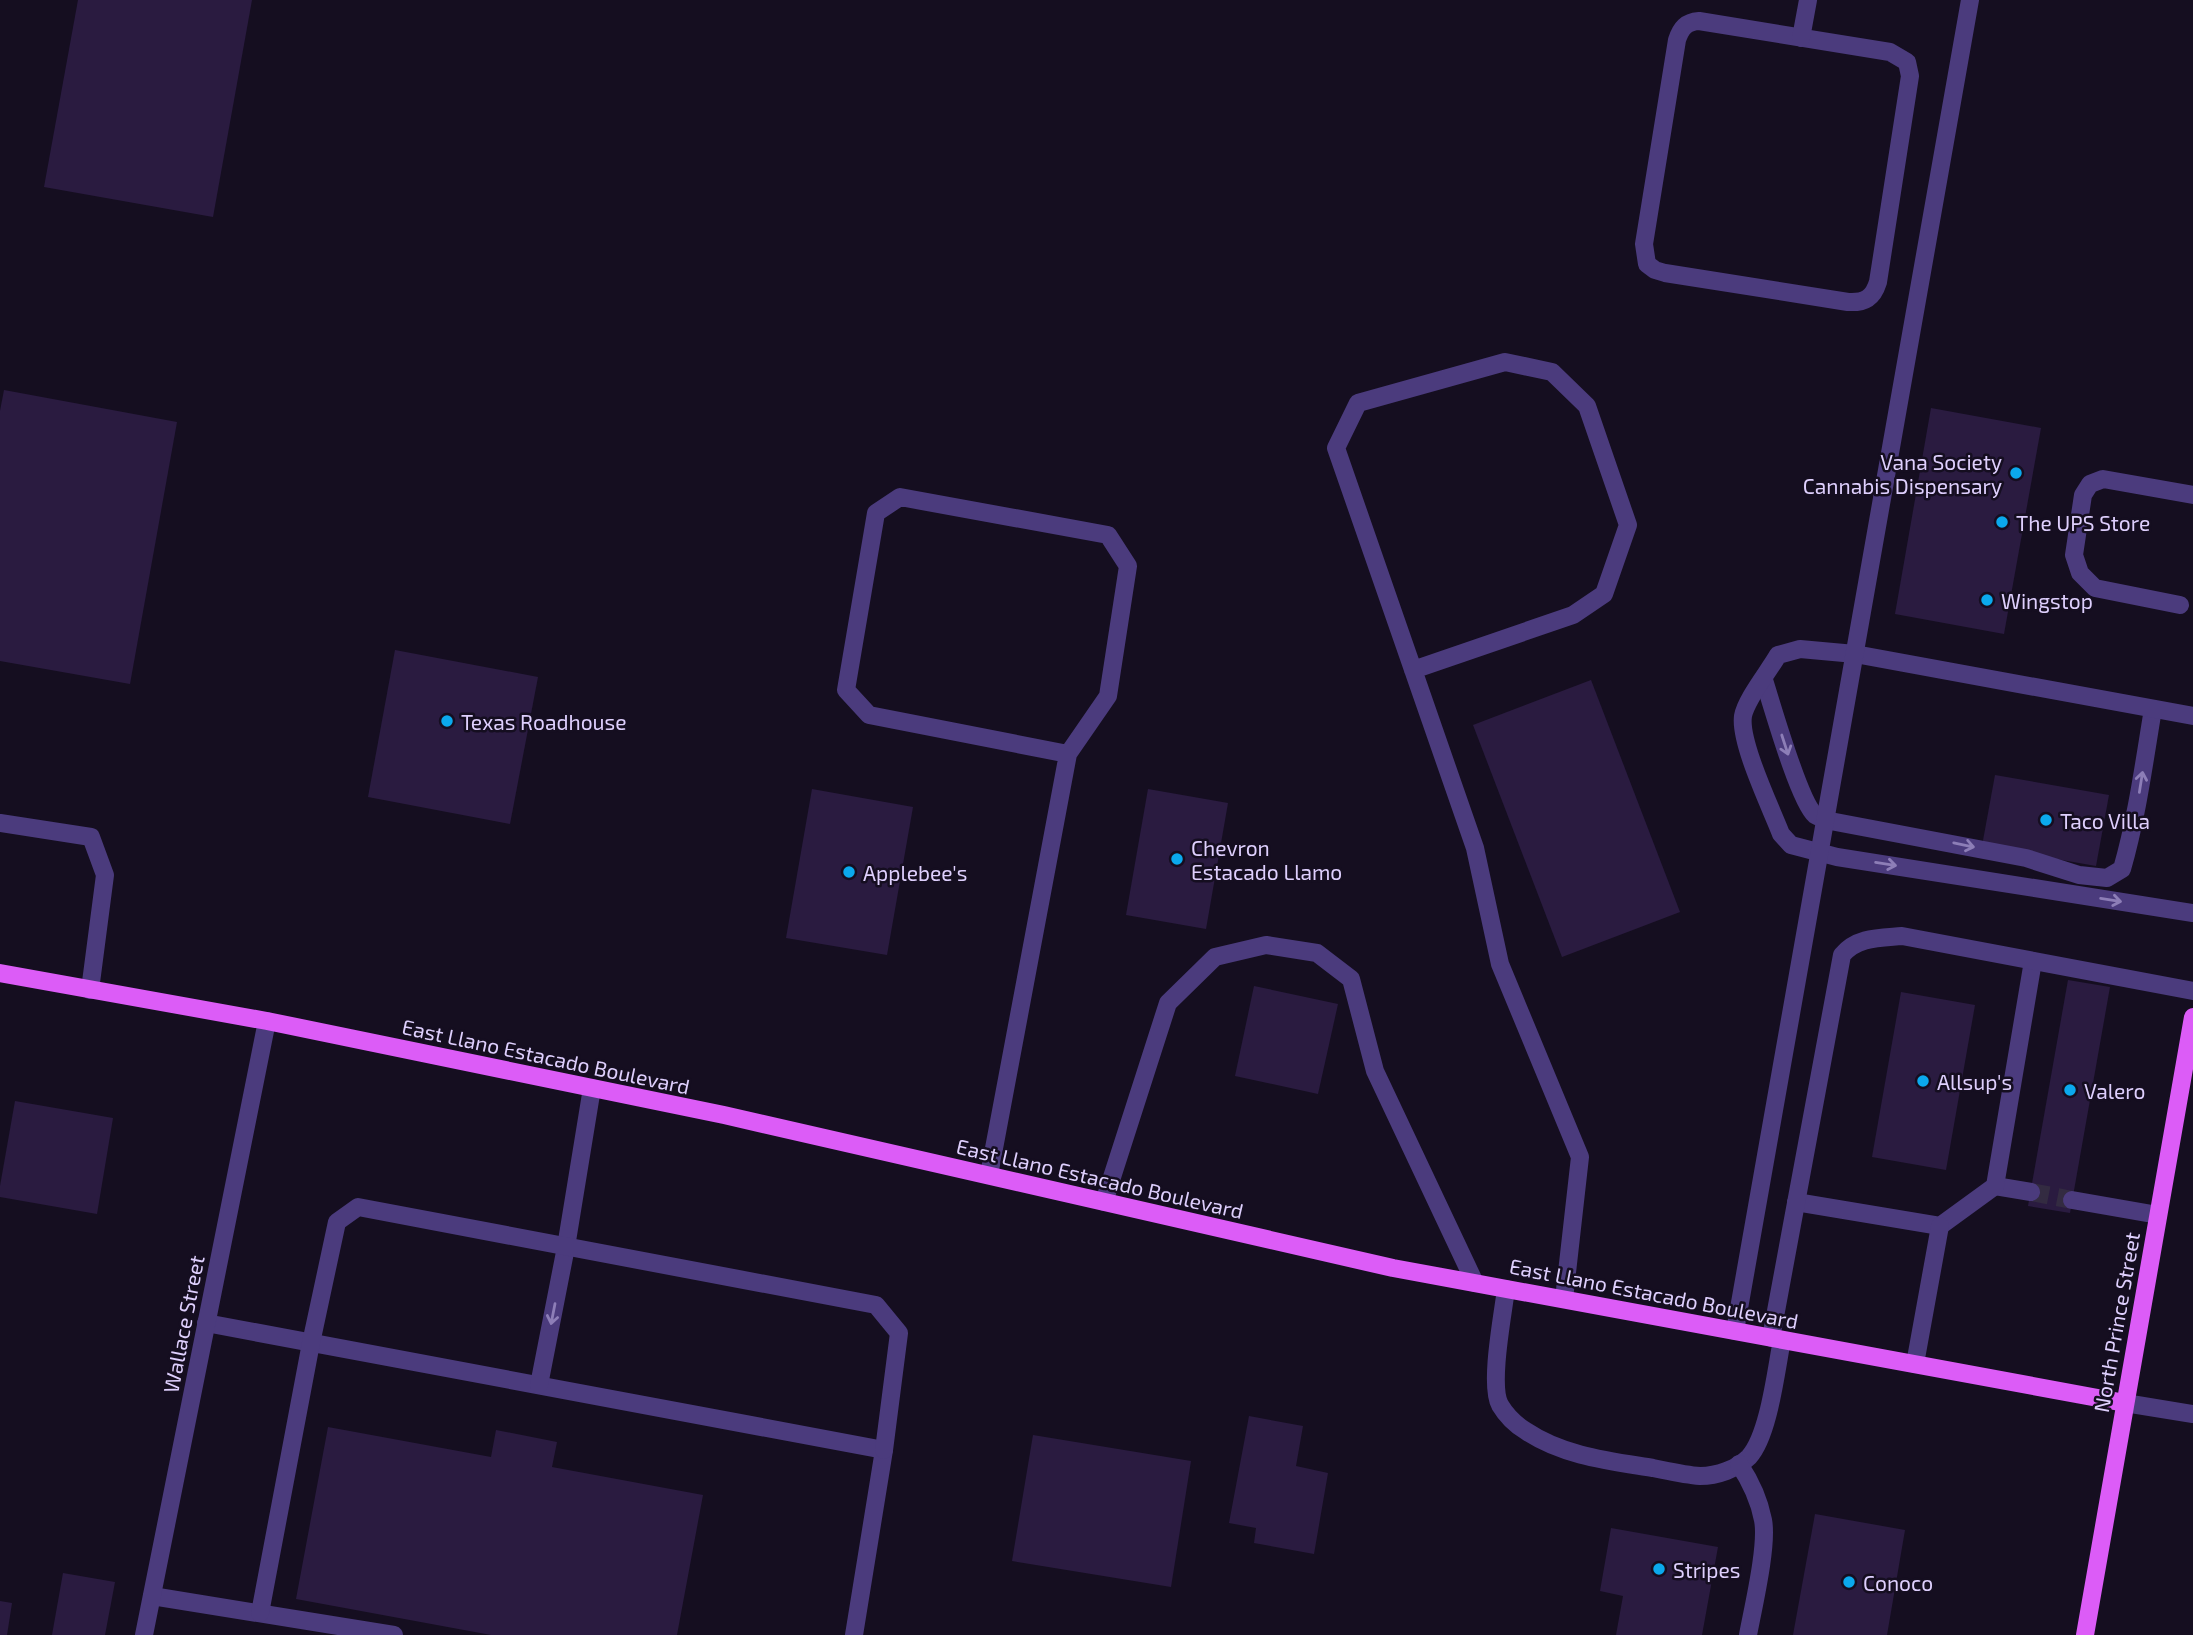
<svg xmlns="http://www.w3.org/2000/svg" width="2193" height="1635" font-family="'Exo 2',sans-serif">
<rect width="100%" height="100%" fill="#150e20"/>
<g fill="#2a1b40">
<polygon points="78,0 252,0 213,217 44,187"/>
<polygon points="4,390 177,422 130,684 0,661 0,411"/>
<polygon points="1931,408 2041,428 2004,634 1895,614"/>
<polygon points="395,650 538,677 510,824 368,797"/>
<polygon points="1591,680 1680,912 1562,957 1473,725"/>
<polygon points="1995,775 2109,795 2096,866 1982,846"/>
<polygon points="812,789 913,807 887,955 786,938"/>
<polygon points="1148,789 1228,803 1206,929 1126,915"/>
<polygon points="2068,980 2110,987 2070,1213 2028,1206"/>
<polygon points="1254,986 1338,1004 1318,1094 1235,1076"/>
<polygon points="1901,992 1975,1005 1946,1170 1872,1157"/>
<polygon points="15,1101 113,1118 97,1214 0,1197 0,1186"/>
<polygon points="1249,1416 1303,1426 1296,1466 1328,1473 1314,1554 1254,1543 1256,1528 1229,1523"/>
<polygon points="328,1427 491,1457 496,1430 557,1442 552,1467 703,1495 677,1635 491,1635 296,1599"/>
<polygon points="1033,1435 1191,1461 1171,1587 1012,1561"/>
<polygon points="1815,1514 1905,1530 1887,1635 1793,1635"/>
<polygon points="1611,1528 1718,1547 1702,1635 1616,1635 1623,1596 1600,1591"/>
<polygon points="63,1573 115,1582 105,1635 52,1635"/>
<polygon points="0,1601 12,1603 7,1635 0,1635"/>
</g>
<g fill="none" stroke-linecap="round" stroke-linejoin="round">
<polyline stroke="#332b41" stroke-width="18" stroke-dasharray="18 9" stroke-linecap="butt" points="2031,1192 2072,1200"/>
<g stroke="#4b3b7d" stroke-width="18">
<path d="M1699 21 1890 52 1907 62 1910 76 1878 282C1873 298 1865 303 1848 302L1665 273 1655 270 1647 264 1644 244 1677 40C1681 28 1686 22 1699 21Z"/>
<polyline points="1801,38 1808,0"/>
<polyline points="2180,605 2095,588 2080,573 2074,555 2083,495 2090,484 2103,479 2193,495"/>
<polyline points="1413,670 1573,615 1604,594 1628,525 1587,406 1552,372 1505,362 1358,403 1336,448 1475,848 1500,964 1580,1157 1564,1299"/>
<path d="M1764 680C1772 705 1799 801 1815 815 1818 817 1822 818 1825 820L2026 858 2079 875 2107 878 2122 869C2137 817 2144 763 2153 709"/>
<path d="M2193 716 1855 654 1800 649 1778 655C1769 671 1746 699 1743 716 1739 742 1771 808 1781 834L1791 845 1837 857 2193 913"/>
<polyline points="0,823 91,837 105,875 90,990"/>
<polyline points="989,1175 1068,754 1108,696 1128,566 1108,535 900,497 876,513 846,690 869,715 1068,754"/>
<polyline points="1995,1186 2031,1192"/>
<polyline points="2072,1200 2158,1215"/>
<polyline points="1104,1202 1168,1003 1215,957 1266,945 1317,953 1351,979 1375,1071 1475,1283"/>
<polyline points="1796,1202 1940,1226 1995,1186 2033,961"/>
<path d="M1506 1289C1503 1314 1489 1385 1500 1405 1506 1415 1516 1425 1526 1431 1563 1456 1610 1461 1653 1468 1668 1471 1685 1475 1700 1476 1717 1476 1737 1469 1749 1457 1769 1435 1776 1370 1782 1340"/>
<polyline points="206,1323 884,1450 854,1635"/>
<polyline points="1735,1331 1970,0"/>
<path d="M1771 1338 1842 955C1857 937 1879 938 1902 936L2193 991"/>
<polyline points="1915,1364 1940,1226"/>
<polyline points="539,1385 566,1247 592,1088"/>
<polyline points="2125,1403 2193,1414"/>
<path d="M1739 1464C1751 1482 1759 1499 1763 1520 1768 1545 1753 1608 1748 1635"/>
<polyline points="152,1596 394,1635"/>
<polyline points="260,1613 311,1343 337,1222 358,1207 876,1305 899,1333 884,1450"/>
<polyline points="144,1635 267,1021"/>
</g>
<g stroke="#dc5cf7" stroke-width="18">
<polyline points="0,973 267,1021 724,1115 1393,1268 2125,1403"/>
<polyline points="2085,1635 2193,1017"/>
</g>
</g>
<defs><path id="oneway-shaft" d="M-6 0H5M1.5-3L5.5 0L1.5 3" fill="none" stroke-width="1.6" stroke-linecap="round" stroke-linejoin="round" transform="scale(1.75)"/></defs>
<g stroke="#8d7eb7">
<use href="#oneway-shaft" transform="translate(1785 745) rotate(72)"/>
<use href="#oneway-shaft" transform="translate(2141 782) rotate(-81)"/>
<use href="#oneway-shaft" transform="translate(1964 845) rotate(12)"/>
<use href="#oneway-shaft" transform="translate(1886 864) rotate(9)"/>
<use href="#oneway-shaft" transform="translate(2111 900) rotate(9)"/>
<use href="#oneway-shaft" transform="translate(553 1314) rotate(101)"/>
</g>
<g fill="#0ba9ed" stroke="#150e20" stroke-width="2.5">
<circle cx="2016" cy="473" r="7"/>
<circle cx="2002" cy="522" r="7"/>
<circle cx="1987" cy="600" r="7"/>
<circle cx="447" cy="721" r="7"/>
<circle cx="2046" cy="820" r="7"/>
<circle cx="1177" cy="859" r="7"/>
<circle cx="849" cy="872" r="7"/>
<circle cx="1923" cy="1081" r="7"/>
<circle cx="2070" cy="1090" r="7"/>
<circle cx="1659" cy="1569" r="7"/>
<circle cx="1849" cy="1582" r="7"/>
</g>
<g text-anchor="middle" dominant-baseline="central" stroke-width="5" stroke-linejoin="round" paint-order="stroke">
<g font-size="21" fill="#decffd" stroke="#150e20" text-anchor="start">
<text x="2002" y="461" text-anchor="end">Vana Society<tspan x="2002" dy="24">Cannabis Dispensary</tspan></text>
<text x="2016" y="522">The UPS Store</text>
<text x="2001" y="600">Wingstop</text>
<text x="461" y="721">Texas Roadhouse</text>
<text x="2060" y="820">Taco Villa</text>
<text x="1191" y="847">Chevron<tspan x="1191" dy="24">Estacado Llamo</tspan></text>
<text x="863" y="872">Applebee's</text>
<text x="1937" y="1081">Allsup's</text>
<text x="2084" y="1090">Valero</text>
<text x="1673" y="1569">Stripes</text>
<text x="1863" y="1582">Conoco</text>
</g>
<g font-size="21" fill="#decffd" stroke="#150e20">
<text transform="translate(546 1056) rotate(12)">East Llano Estacado Boulevard</text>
<text transform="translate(1100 1178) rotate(13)">East Llano Estacado Boulevard</text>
<text transform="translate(1654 1293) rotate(11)">East Llano Estacado Boulevard</text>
<text transform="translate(2116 1322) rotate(-80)">North Prince Street</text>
<text transform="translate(183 1324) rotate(-79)">Wallace Street</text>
</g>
</g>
</svg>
